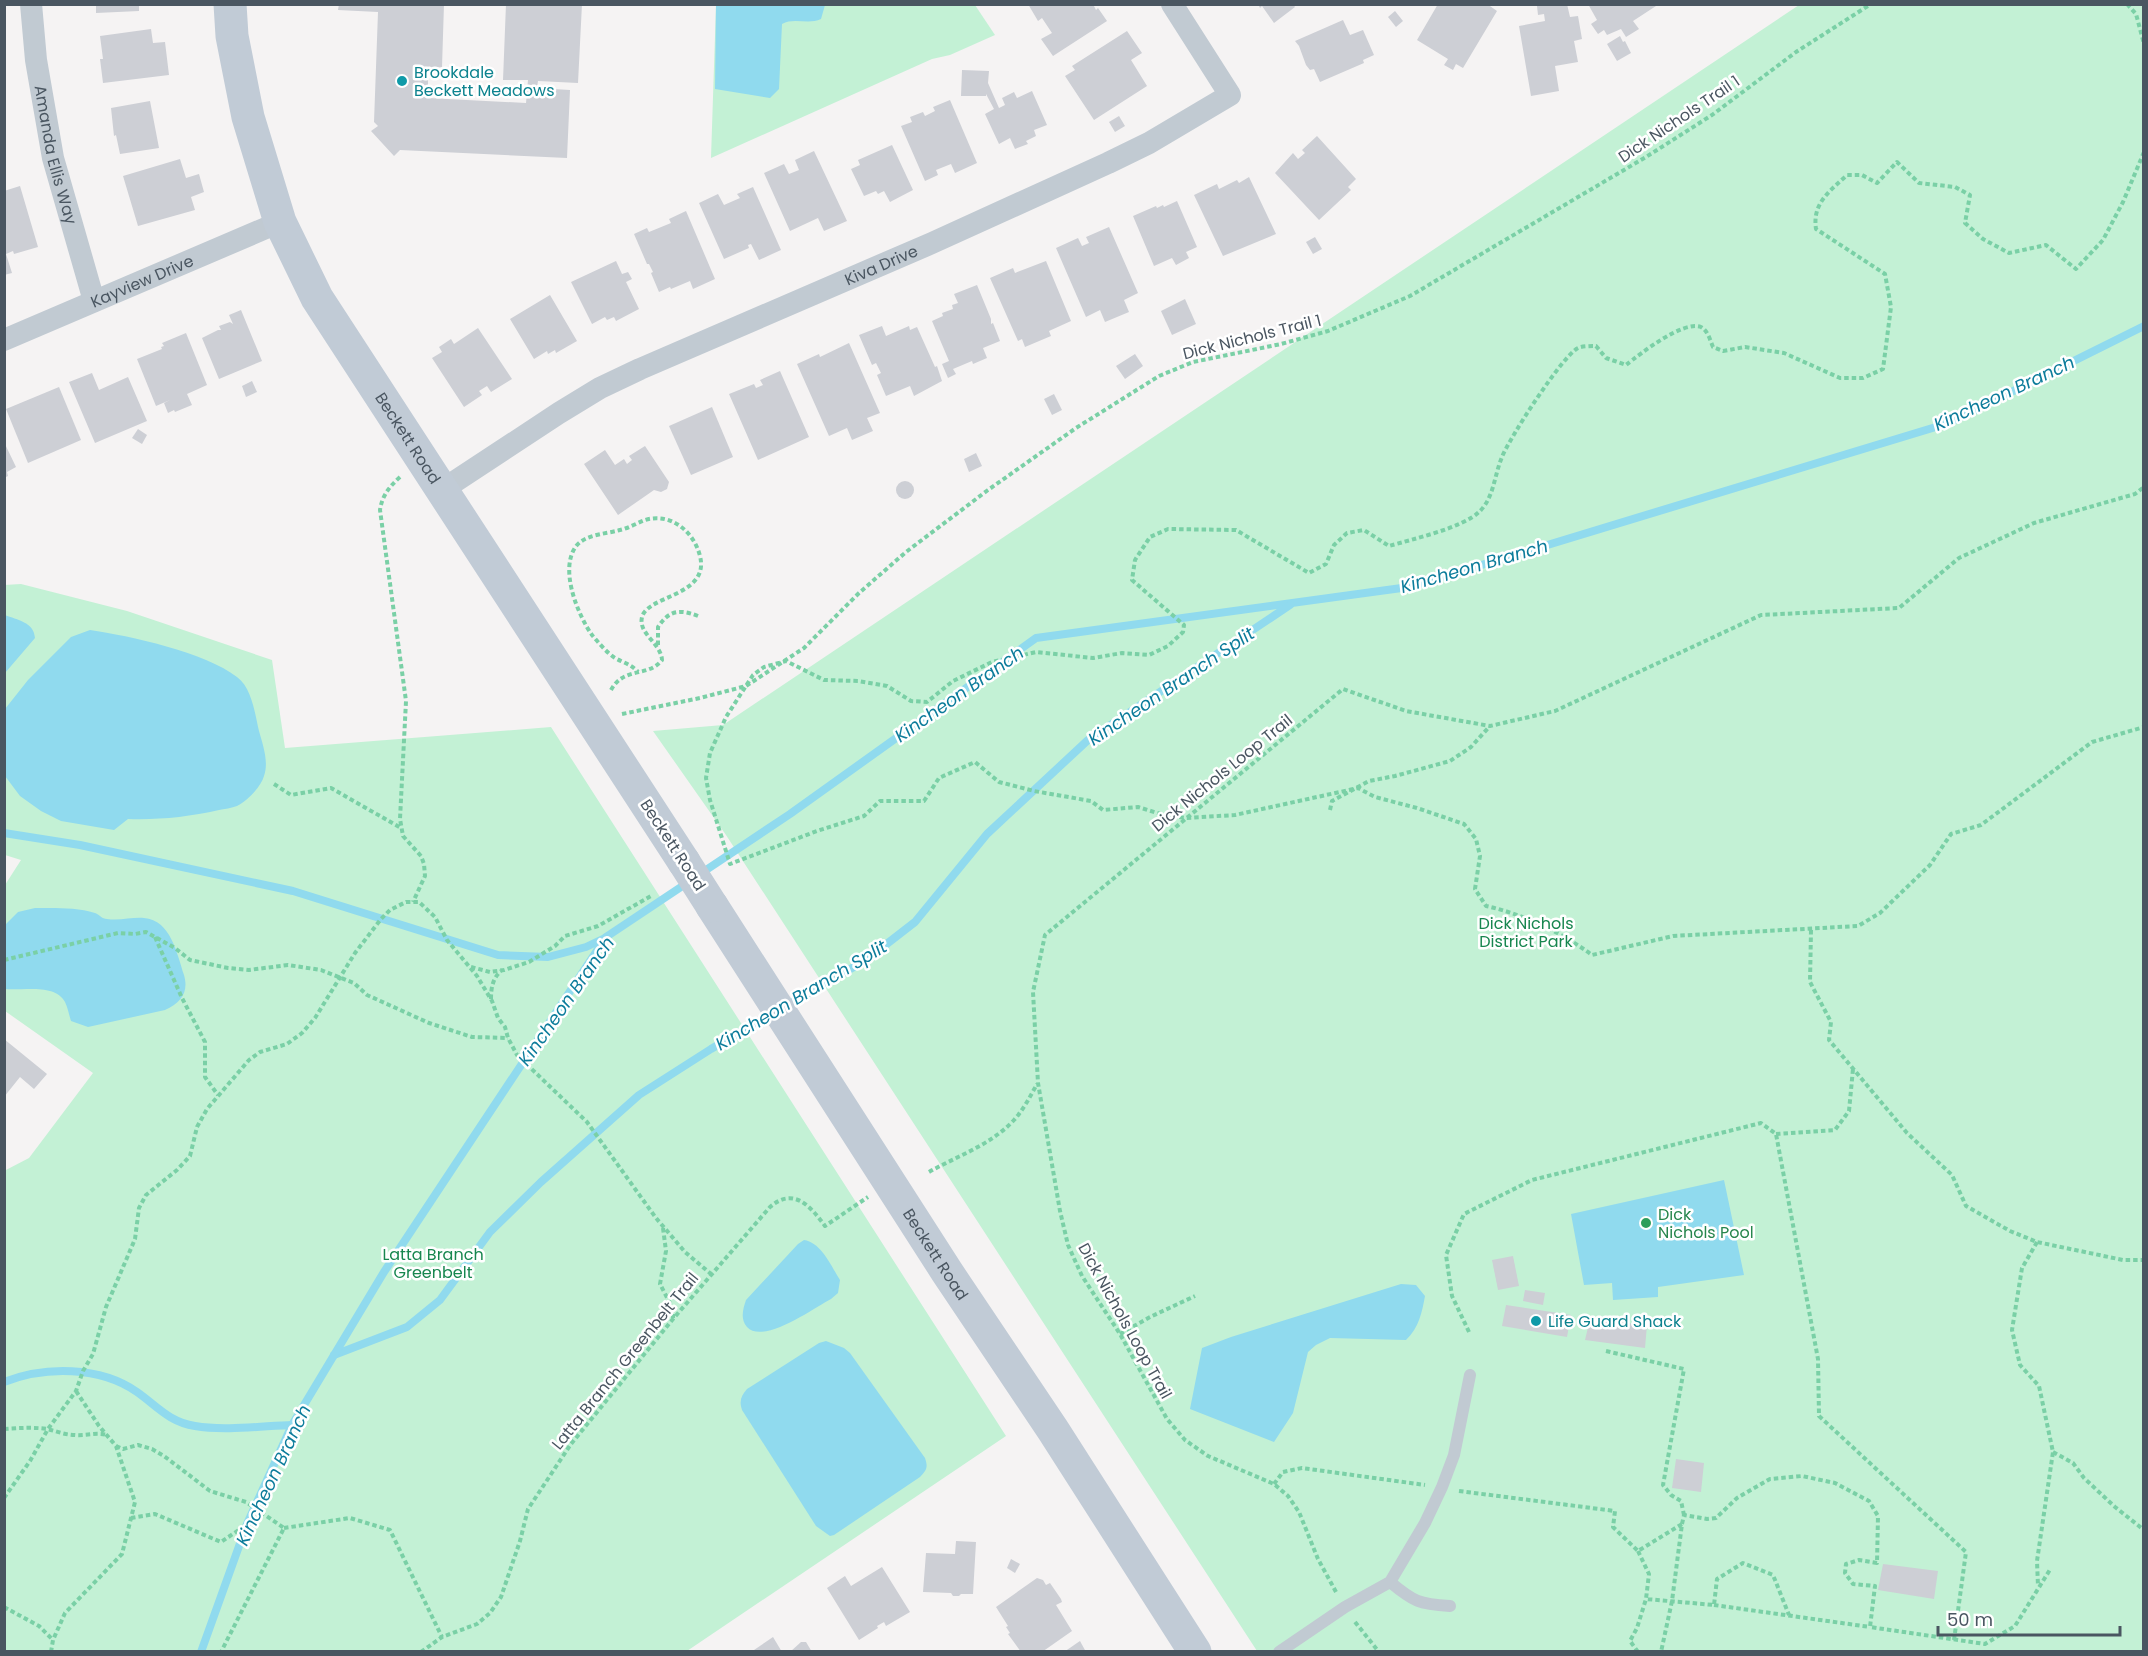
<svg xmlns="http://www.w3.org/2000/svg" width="2148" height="1656" font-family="Poppins,sans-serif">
<rect width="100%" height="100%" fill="#f5f3f3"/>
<g fill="#c3f1d5">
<polygon points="716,5 975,5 995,35 950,55 932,59 711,158"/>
<polygon points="1799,5 2143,5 2143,1651 1257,1651 726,835 653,731 723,725"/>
<polygon points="21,584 127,611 272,660 285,748 551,727 1006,1436 687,1651 5,1651 4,1171 29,1158 93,1073 5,1011 5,885 21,860 5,855 4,585"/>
</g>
<g fill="#90daee">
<path d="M716 5V4L825 5 821 19C808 25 794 17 782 24L779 89 770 98 715 89Z"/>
<path d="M5 615C17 620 34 622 35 638L5 673Z"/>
<path d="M90 630C130 636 205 652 237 677 252 688 255 714 259 731 263 745 269 762 264 776 261 787 247 801 237 806 232 808 224 809 219 810 188 817 159 820 128 819L114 830 61 821 41 811 20 796 5 776V709L28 680 71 637Z"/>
<path d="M35 908C54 908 76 907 95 913 100 915 102 919 107 919 120 921 132 917 144 918 171 920 177 954 184 975 189 992 181 1003 165 1010L88 1027 71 1021C69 1015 68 1008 65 1002 55 983 22 991 5 989V925L18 912Z"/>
<polygon points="1724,1180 1744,1275 1658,1287 1658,1297 1613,1300 1612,1283 1584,1285 1571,1214"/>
<path d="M804 1240C822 1243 831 1266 840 1280L838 1293 831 1299C814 1308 763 1345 747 1327 740 1319 743 1309 746 1300L798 1244Z"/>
<path d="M1401 1284 1416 1285 1425 1296C1422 1312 1419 1328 1406 1340L1330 1338 1316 1345 1308 1352 1293 1413 1274 1442 1190 1409 1202 1348 1231 1337Z"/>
<path d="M826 1341 844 1348 850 1353 925 1458C928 1467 927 1470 920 1477L834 1535 830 1536 816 1526 742 1410C739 1401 741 1396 747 1389L819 1343Z"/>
</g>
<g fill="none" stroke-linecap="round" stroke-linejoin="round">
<g stroke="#90daee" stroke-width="8">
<polyline points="4,833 80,845 293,891 498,955 548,957 586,947 605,938"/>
<polyline points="700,874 790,814 1036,638 1409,587 1949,423 2144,326"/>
<polyline points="784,1007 866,960 915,922 987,834 1088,740 1290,605"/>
<polyline points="334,1355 407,1327 440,1300 490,1232 541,1182 639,1095 711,1049 771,1014"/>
<path d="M4 1382C45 1366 100 1366 137 1392 157 1406 169 1422 195 1426 223 1431 263 1426 292 1425"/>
<polyline points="201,1652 247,1524 292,1425 384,1272 606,937 687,883"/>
</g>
</g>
<g fill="#cdcfd5">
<polygon points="96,4 139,4 139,11 96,13"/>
<polygon points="339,4 444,4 442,67 428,69 428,98 526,103 528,80 503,80 506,4 582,4 578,83 538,81 537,88 570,90 567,158 400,150 394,156 371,131 378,126 374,122 378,12 338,10"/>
<polygon points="1028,4 1093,4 1096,10 1098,8 1107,21 1053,56 1041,39 1052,33 1042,18 1038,21"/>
<polygon points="1258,4 1293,4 1295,7 1274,23 1262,6 1260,8"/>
<polygon points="1438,4 1487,4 1497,11 1463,68 1456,64 1453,70 1444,65 1448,59 1417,40"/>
<polygon points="1542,4 1567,4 1570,17 1578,16 1582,39 1574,41 1578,62 1555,66 1559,91 1531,96 1519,26 1545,21 1544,14 1538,15 1537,6"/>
<polygon points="1588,4 1655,4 1656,6 1633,21 1639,29 1626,37 1621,29 1607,35 1604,30 1598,34 1591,24 1597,20"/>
<polygon points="1395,11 1403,21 1396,27 1388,17"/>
<polygon points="1343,20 1350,35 1363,30 1374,55 1363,60 1364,63 1320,82 1314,69 1310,70 1306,65 1299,46 1295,41"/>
<polygon points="151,29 153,43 165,42 169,75 103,83 100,59 103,59 100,36"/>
<polygon points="1127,31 1142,53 1131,60 1147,86 1094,120 1065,76 1075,70 1072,66"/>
<polygon points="1620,36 1623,42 1625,41 1631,53 1617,61 1607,44"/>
<polygon points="962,70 989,71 988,83 999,108 1005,105 1002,98 1014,92 1017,98 1032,91 1047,125 1034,130 1036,136 1026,141 1028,144 1015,149 1010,138 999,144 985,114 994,109 986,94 986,96 961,96"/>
<polygon points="950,100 977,163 955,173 951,164 936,170 938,175 925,181 901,126 912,122 910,117 923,112 925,116 935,111 933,107"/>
<polygon points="150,101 159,148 120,154 116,135 114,136 111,108"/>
<polygon points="1119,116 1125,126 1115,132 1109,122"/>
<polygon points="1317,136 1356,179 1348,187 1351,190 1319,220 1275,173 1293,153 1298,159 1305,153 1302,150"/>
<polygon points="892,145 913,190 890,202 884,191 878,194 876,191 864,196 851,169 860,165 858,160"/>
<polygon points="814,151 847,221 824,231 818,218 790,231 764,173 784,164 789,174 799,170 795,160"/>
<polygon points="180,159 186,178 199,174 204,192 191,197 195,210 138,226 123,176"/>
<polygon points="1249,177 1276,234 1223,256 1194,195 1217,184 1219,189 1237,180 1239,183"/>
<polygon points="20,186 38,247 14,254 13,251 6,254 12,273 4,275 4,191"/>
<polygon points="753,187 781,250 759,260 751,244 748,245 749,248 724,259 699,203 718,194 724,205 740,198 737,194"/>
<polygon points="1177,201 1197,247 1186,252 1189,258 1176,265 1172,258 1154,266 1133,216 1156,206 1157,208 1163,205 1164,207"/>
<polygon points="686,211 715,279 693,289 690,281 671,289 670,287 659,292 651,273 653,272 649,264 647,264 634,234 647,228 649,232 671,223 669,219"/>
<polygon points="1109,227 1138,293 1124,300 1129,312 1105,322 1100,310 1086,317 1056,248 1078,238 1082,246 1089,243 1086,237"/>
<polygon points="1315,237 1322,249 1313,254 1306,242"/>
<polygon points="616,261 622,274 628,272 632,279 626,282 639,309 616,321 614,317 607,320 605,317 592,324 571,282"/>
<polygon points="1046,261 1071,321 1049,331 1051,336 1025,347 1022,339 1018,341 990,278 1013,268 1015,273"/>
<polygon points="977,285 991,319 991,324 993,323 1000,341 983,348 987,358 973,364 972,361 953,369 956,374 948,378 942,364 949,361 932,321 943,316 942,313 953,309 952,305 958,303 954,294"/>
<polygon points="550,295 577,341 556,353 555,350 548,354 547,351 534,359 510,319"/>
<polygon points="1185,299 1196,324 1172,335 1161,311"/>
<polygon points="241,310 262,361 219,379 202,338 218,330 221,330 219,326 230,322 233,324 229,315"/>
<polygon points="882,326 886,336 909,326 910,330 917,327 935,367 937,366 942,381 914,396 910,386 886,396 877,375 881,373 876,363 872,365 859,335"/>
<polygon points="478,328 512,379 491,392 487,386 479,391 482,395 464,407 432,358 442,352 439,347 451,339 454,344"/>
<polygon points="186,333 207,385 187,394 192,405 175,412 174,410 168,413 164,403 170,400 156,406 137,359 162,349 161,347 164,346 162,343"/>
<polygon points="849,343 880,413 867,418 873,431 852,440 847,428 829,436 797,364 819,354 820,357"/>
<polygon points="1135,354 1143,366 1125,379 1116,366"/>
<polygon points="780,371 809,437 758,460 729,394 754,384 756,388 763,385 760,380"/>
<polygon points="92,373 99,390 128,377 147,421 95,443 69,382"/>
<polygon points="252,381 257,392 246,397 242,386"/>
<polygon points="59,387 81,440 28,463 6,409"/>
<polygon points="1054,394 1062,410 1052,415 1044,399"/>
<polygon points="712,407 733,457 691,475 669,426"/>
<polygon points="138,429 147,435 142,444 132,438"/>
<polygon points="4,442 16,467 7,472 8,476 4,478"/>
<polygon points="645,446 669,482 667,489 661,492 654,490 618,515 584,464 605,450 615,465 624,459 627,464 632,460 629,456"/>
<polygon points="976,453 982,466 969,472 964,459"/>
<circle cx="905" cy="490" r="9"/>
<polygon points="4,1039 47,1074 34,1089 20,1077 4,1097"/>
<polygon points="1513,1256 1519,1286 1498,1290 1492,1260"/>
<polygon points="1525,1290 1545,1293 1543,1305 1523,1301"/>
<polygon points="1506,1305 1571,1315 1567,1337 1502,1326"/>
<polygon points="1590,1319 1647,1325 1645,1348 1585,1340"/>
<polygon points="1676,1459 1704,1463 1701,1492 1672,1488"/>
<polygon points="956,1541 976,1542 973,1594 961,1594 959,1596 953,1596 951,1593 923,1592 926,1553 955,1554"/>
<polygon points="1011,1559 1020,1564 1015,1573 1007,1568"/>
<polygon points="1883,1564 1938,1571 1934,1599 1878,1590"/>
<polygon points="882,1567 910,1612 886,1626 884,1622 877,1626 878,1628 859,1640 827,1588 845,1576 851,1586"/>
<polygon points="1037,1578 1043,1580 1046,1585 1050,1583 1061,1599 1062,1602 1056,1605 1072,1631 1042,1652 1021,1652 1008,1634 1010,1633 1006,1627 1008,1626 996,1607"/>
<polygon points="773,1637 782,1652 751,1652"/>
<polygon points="1080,1641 1086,1652 1064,1652 1077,1643"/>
<polygon points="801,1642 806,1642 812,1652 790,1652"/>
</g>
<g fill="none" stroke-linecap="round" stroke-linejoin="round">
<g stroke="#7ad0a6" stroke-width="4" stroke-dasharray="4.5 3" stroke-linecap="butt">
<polyline points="2127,4 2136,14 2144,44"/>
<path d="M2144 152 2123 202 2103 240 2076 269 2046 245 2009 253 1983 239 1965 223 1970 195 1955 187 1919 183 1897 162 1877 183 1862 175H1847C1830 191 1812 203 1816 229L1885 274 1891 307 1883 369 1863 378H1840L1784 353 1745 347 1723 351 1713 347C1710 340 1708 331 1701 327 1683 320 1640 354 1626 365L1606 358 1596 346C1591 346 1582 346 1578 348 1562 356 1509 439 1502 457 1494 476 1494 498 1479 512 1462 528 1413 539 1389 546L1364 530 1347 533 1334 545 1326 564 1309 573 1236 530 1168 529 1150 537 1135 560 1132 580 1184 625 1183 632 1168 646 1149 655 1122 653 1093 658 1036 652 992 662 953 681 927 702 911 701 887 686 858 681 824 680 786 661 764 667 753 675 726 717 710 753 706 778 710 800 730 864 817 831 864 816 880 801H924L939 778 975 762 999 782 1034 791 1091 801 1103 810 1138 807 1164 815 1186 818 1235 815 1358 788 1375 797 1417 808 1464 824 1476 839 1480 856 1475 889 1486 906C1523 914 1561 932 1592 955L1673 936 1858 926 1880 913 1930 865 1951 834 1981 825 2092 742 2144 727"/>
<path d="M400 477C389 487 382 496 380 510L406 701 400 819 403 836 421 856 424 864 425 876 413 902"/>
<path d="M658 645V627C669 610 680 609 698 616"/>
<path d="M611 690C624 666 648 678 662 660 661 643 638 634 642 617 648 595 710 596 700 556 694 532 671 512 645 520 637 523 629 528 620 530 606 534 587 534 577 545 558 568 578 615 592 635 598 642 607 653 615 658 624 663 631 664 638 672"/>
<polyline points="622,714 700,698 746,686 804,648 859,593 906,552 988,490 1076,428 1159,376 1193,362 1281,344 1328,331 1410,296 1646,157 1712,115 1796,52 1871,4"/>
<polyline points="274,784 291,795 331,788 401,828"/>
<polyline points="1330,810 1332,801 1369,781 1395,776 1450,761 1471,747 1489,727"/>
<polyline points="1811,930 1810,982 1831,1022 1829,1040 1907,1133 1952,1175 1966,1206 2010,1231 2037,1242 2123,1260 2144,1260"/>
<polyline points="155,937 182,998 205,1042 205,1077 218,1095"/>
<polyline points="4,960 118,933 135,934 146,932 175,948 190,960 228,968 249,970 288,965 321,970 354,983 367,995 429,1023 472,1037 508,1038"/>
<polyline points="471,967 490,972 504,970 529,962 555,946 565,936 598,926 651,896"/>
<path d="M491 999C491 987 493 978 501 971"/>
<polyline points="1776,1134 1835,1130 1849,1111 1853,1069"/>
<path d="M929 1172C957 1156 991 1145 1014 1120 1023 1110 1030 1097 1037 1084"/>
<polyline points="663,1228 666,1251 660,1284 673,1309 673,1318"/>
<polyline points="2037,1242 2022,1268 2012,1330 2020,1365 2039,1386 2053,1452 2037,1561 2038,1586"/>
<polyline points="1469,1332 1452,1296 1446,1255 1464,1214 1532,1180 1761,1123 1776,1134 1818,1359 1819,1416 1966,1552 1954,1640"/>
<polyline points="1120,1334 1150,1317 1195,1296"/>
<polyline points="1606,1351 1684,1369 1663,1485 1671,1495 1681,1501 1684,1515"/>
<path d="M4 1429C19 1428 33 1427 47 1429 56 1431 65 1435 75 1435 86 1436 96 1432 107 1435"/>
<polyline points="116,1446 123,1449 138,1445 152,1449 164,1456 210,1491 246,1502 284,1528 221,1652"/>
<polyline points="2053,1452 2073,1463 2084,1478 2115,1507 2144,1530"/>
<polyline points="1274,1484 1283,1472 1302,1468 1425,1485"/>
<polyline points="1459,1491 1615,1511 1613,1527 1638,1551 1682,1524 1672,1601 1661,1652"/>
<polyline points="4,1498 30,1461 48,1429 76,1391 83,1371 93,1354 106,1307 135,1239 139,1208 146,1195 177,1170 190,1156 197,1127 207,1109 249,1060 260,1052 287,1044 302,1033 315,1018 355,953 381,919 390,910 406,902 419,902 435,917 447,940 477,976 492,1001 498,1018 505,1027 508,1038 517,1055 587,1122 656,1218 685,1252 711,1274"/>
<polyline points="131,1518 155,1514 221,1542 264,1513"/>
<polyline points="1682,1524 1684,1515 1707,1519 1716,1518 1737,1498 1770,1479 1802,1476 1835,1483 1869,1501 1878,1516 1877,1563 1859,1560 1846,1564 1845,1573 1853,1584 1875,1586 1870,1627 1985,1644 2015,1626 2051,1568"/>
<polyline points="284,1528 350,1518 390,1530 442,1637"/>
<polyline points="1638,1551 1649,1574 1646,1599 1714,1605 1717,1579 1743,1563 1773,1575 1789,1615"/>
<polyline points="1336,1592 1318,1559 1299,1512 1288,1496 1274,1484 1208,1456 1185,1440 1167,1419 1120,1334 1082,1276 1068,1245 1060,1211 1038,1083 1033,992 1045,935 1343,689 1406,711 1490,726 1555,711 1761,615 1899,608 1959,558 2034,523 2135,494 2144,487"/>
<polyline points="1714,1605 1870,1627"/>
<polyline points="4,1607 39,1626 53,1640"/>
<polyline points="1355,1622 1379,1652"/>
<polyline points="51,1652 53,1640 65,1613 122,1554 135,1502 116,1446 99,1426 76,1391"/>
<path d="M421 1652 442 1637 477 1624 490 1613 501 1597 520 1541 528 1509 571 1444 673 1319 770 1207C794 1186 811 1207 825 1226L868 1197"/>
<polyline points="1638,1652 1630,1641 1637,1628 1646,1599"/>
</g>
<g stroke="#c1cad2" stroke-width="12">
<path d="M1390 1582C1414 1602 1419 1604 1450 1606"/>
<polyline points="1279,1652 1345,1607 1390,1582 1425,1523 1442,1487 1454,1455 1470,1375"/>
</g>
<g stroke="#c1cad2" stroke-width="22">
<path id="s1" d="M31 4 36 60 53 158 94 301"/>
<path id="s2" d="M4 340 280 222"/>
<path id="s3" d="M442 490 559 413 600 388 640 369 932 243 1108 163 1149 143 1230 95 1172 4"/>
</g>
<g stroke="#c1cbd6" stroke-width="33">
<path id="s4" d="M230 4 232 36 248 117 280 222 317 298 684 862"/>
<path id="s5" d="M712 906 947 1272 1053 1430 1195 1652"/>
</g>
<polyline stroke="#c1cbd6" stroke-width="33" points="684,862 712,906"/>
</g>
<g fill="#0f9aa8" stroke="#fff" stroke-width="2">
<circle cx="402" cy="81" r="6"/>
<circle cx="1536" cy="1321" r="6"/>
</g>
<circle fill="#2e9e5b" stroke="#fff" stroke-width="2" cx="1646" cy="1223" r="6"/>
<g text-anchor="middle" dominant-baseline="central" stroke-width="5" stroke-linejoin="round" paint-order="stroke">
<g font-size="16" fill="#0d838f" stroke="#fff" text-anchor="start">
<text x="414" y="72">Brookdale<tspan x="414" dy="18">Beckett Meadows</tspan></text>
<text x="1548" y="1321">Life Guard Shack</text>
</g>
<g font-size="16" fill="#4a5661" stroke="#fff">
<text transform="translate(1679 119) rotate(-34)">Dick Nichols Trail 1</text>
<text stroke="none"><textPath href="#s1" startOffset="153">Amanda Ellis Way</textPath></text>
<text stroke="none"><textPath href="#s3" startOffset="495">Kiva Drive</textPath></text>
<text stroke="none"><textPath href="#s2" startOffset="150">Kayview Drive</textPath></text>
<text transform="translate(1252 337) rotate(-14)">Dick Nichols Trail 1</text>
<text stroke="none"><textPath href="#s4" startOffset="476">Beckett Road</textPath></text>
<text transform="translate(1222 773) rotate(-39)">Dick Nichols Loop Trail</text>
<text transform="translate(673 845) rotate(57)">Beckett Road</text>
<text stroke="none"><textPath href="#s5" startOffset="414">Beckett Road</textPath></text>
<text transform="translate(1125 1321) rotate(61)">Dick Nichols Loop Trail</text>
<text transform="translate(625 1361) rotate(-51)">Latta Branch Greenbelt Trail</text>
</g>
<g font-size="16" fill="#17864f" stroke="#fff">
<text x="1526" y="923">Dick Nichols<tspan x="1526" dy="18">District Park</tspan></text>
<text x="433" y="1254">Latta Branch<tspan x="433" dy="18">Greenbelt</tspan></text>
</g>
<g font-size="16" fill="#27864d" stroke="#fff" text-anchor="start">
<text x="1658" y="1214">Dick<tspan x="1658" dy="18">Nichols Pool</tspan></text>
</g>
<g font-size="18" font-style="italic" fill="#0c7c9b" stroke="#fff">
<text transform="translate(2004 393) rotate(-25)">Kincheon Branch</text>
<text transform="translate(1474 566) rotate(-16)">Kincheon Branch</text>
<text transform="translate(1171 686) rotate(-34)">Kincheon Branch Split</text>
<text transform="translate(959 694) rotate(-35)">Kincheon Branch</text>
<text transform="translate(801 995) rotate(-31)">Kincheon Branch Split</text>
<text transform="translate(566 1001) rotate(-55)">Kincheon Branch</text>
<text transform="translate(273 1475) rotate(-65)">Kincheon Branch</text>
</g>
</g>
<rect width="2148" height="1656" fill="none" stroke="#4a5661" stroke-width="12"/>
<path d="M1938 1626v9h182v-9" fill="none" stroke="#4a5661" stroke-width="3"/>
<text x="1947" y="1626" font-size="18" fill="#4a5661" stroke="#ffffff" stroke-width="4.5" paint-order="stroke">50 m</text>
</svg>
